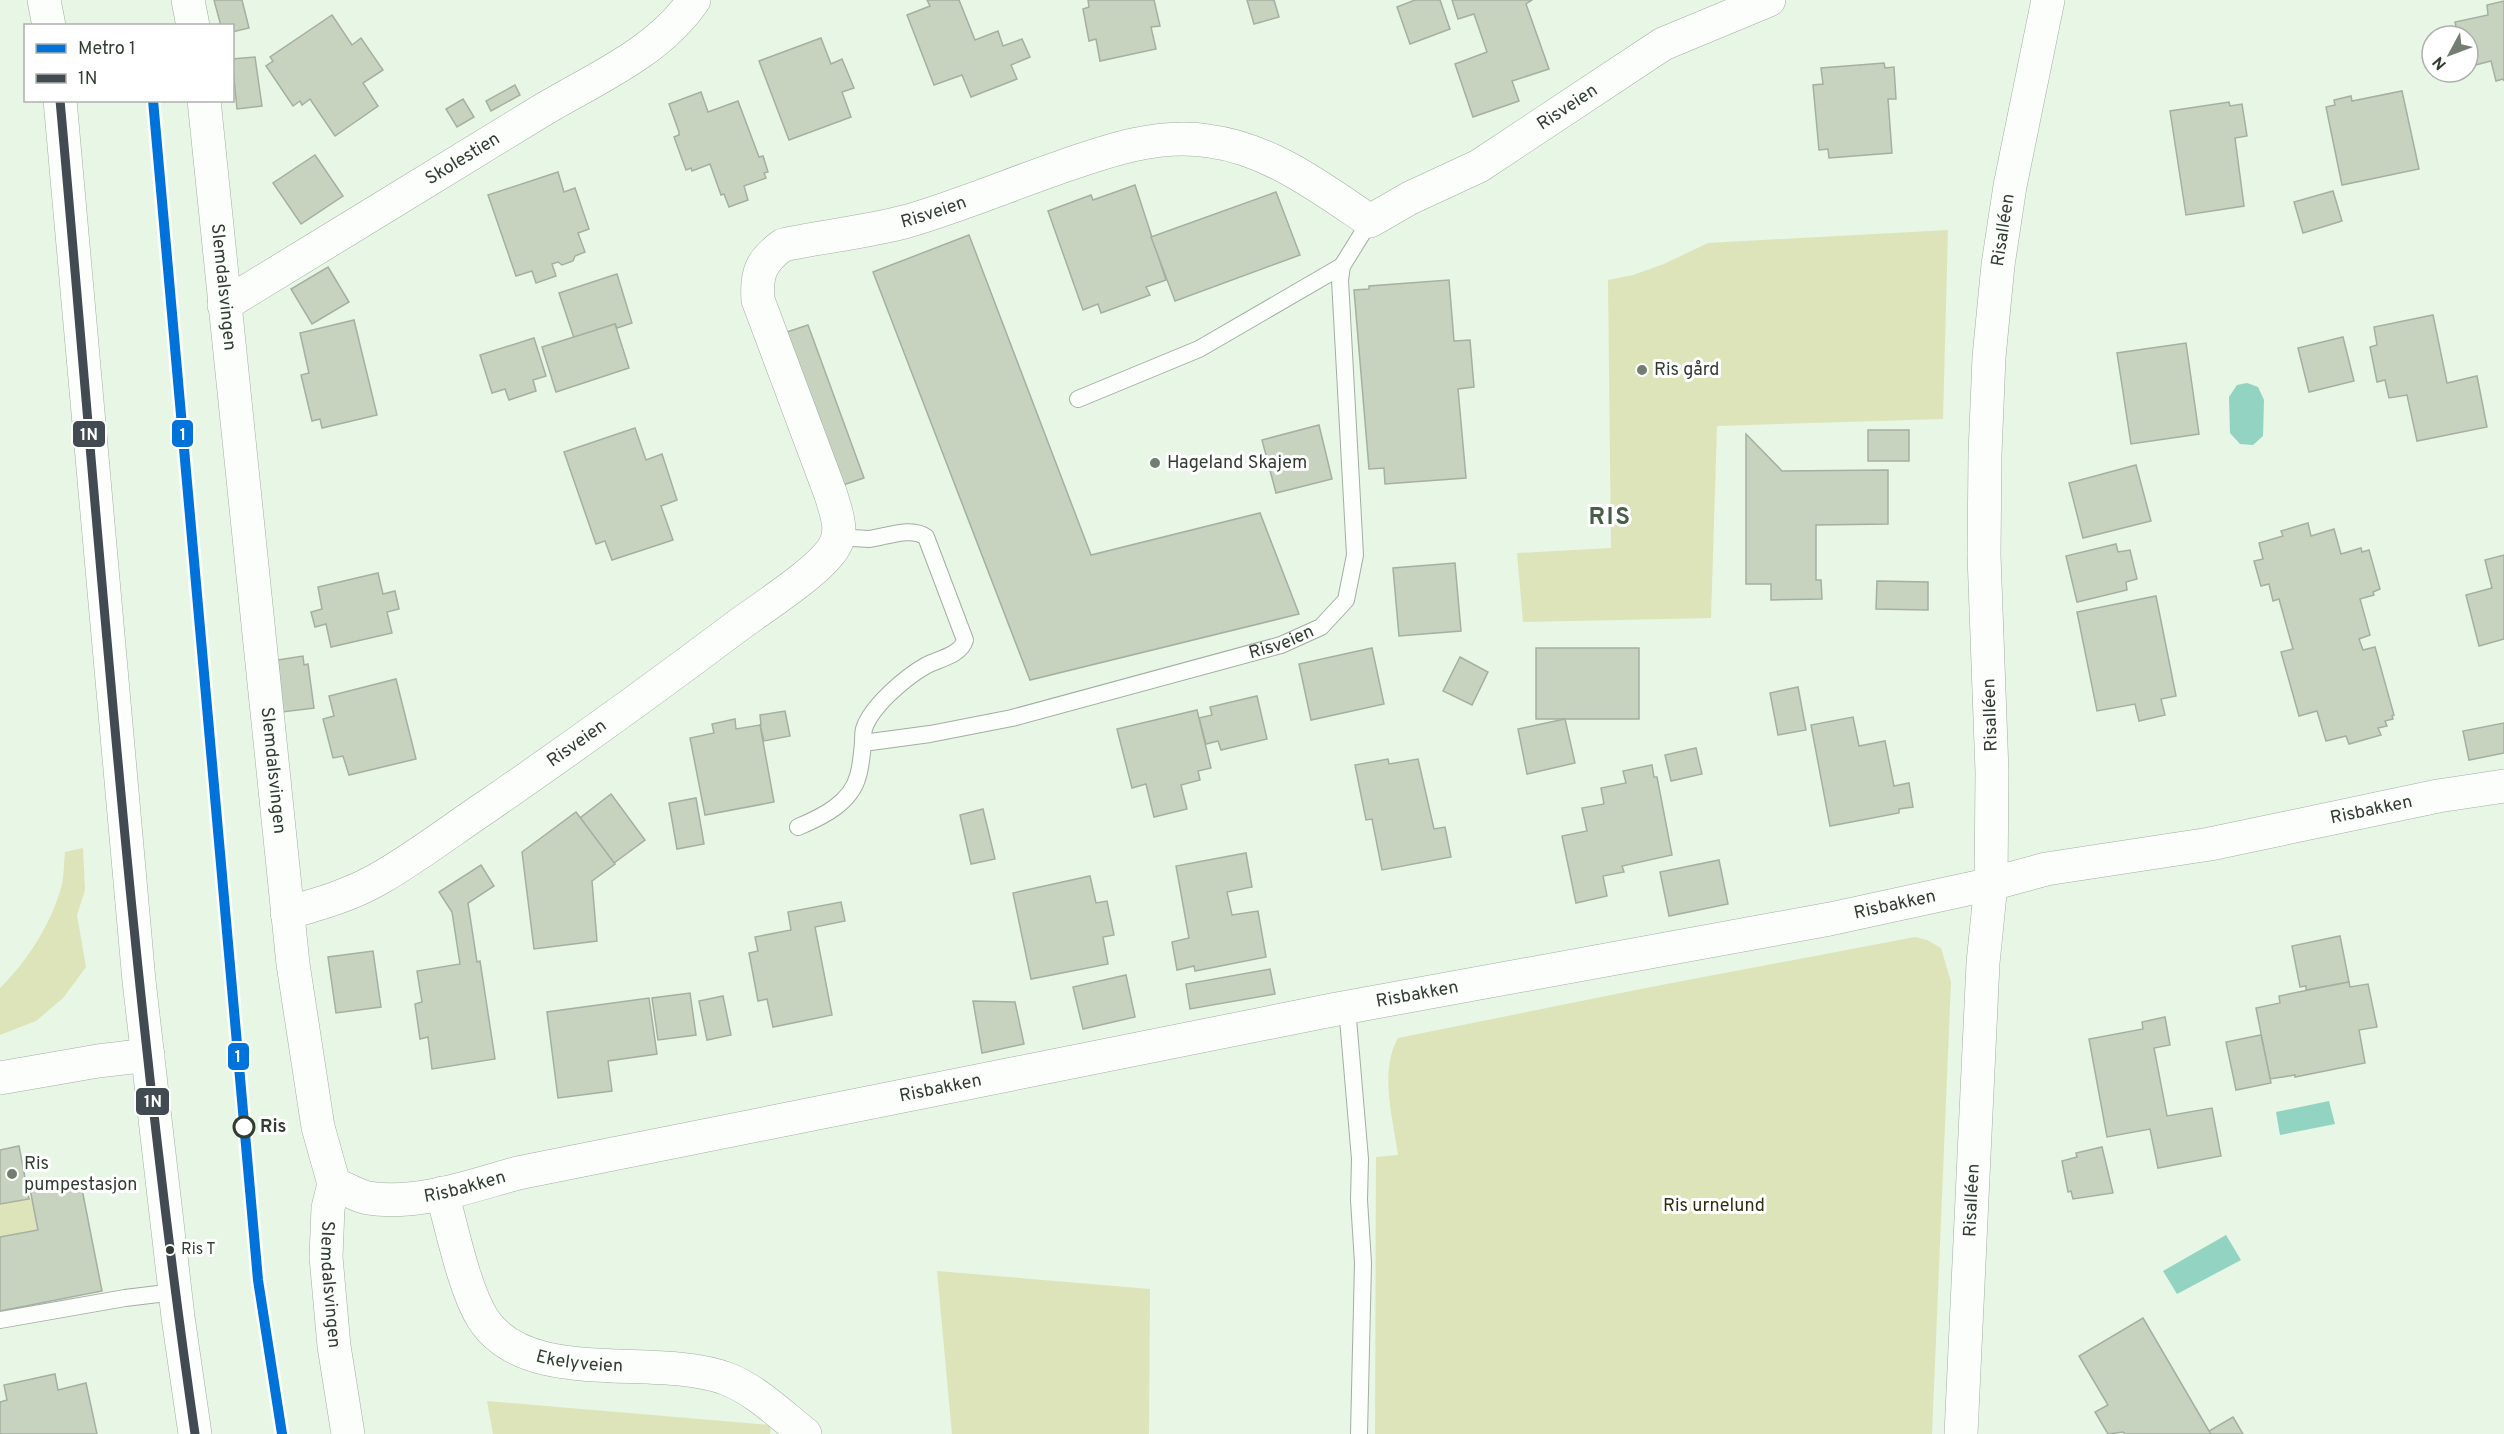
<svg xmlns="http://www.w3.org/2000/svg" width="2504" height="1434" font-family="Overpass,sans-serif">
<rect width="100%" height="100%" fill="#e7f6e5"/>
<g fill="#dee4b9">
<polygon points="1948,230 1943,419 1717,426 1711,618 1523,622 1517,553 1611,548 1608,280 1633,275 1664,264 1708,243"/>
<path d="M83 848 85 890 77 915 86 967 63 998 36 1021 0 1035V988C27 962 53 921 62 884 64 874 64 862 65 852Z"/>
<path d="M1915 937 1927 940 1941 948 1951 982 1932 1434H1375L1376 1157 1398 1155C1393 1118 1379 1072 1398 1038L1651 987Z"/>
<polygon points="31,1198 38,1230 0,1237 0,1204"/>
<polygon points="937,1271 1150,1289 1149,1434 952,1434"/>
<polygon points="487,1401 771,1425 770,1434 493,1434"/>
</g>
<g fill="#92d3c2">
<polygon points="2247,383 2258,387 2264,400 2263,436 2253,445 2240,444 2230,433 2229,397 2237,385"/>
<polygon points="2329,1101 2335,1124 2280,1135 2276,1112"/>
<polygon points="2226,1235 2241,1260 2177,1294 2163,1271"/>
</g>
<g fill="#c7d3be" stroke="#a6afa1" stroke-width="1.5">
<polygon points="214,0 242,0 249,28 232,32 232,26 221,26"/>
<polygon points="927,0 959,0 975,40 998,31 1003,46 1022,39 1030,57 1011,65 1017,79 971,97 962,75 934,85 907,15 930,6"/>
<polygon points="1088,0 1154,0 1160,26 1151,27 1156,49 1100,61 1096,39 1089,41 1083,9 1089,7"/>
<polygon points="1247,0 1274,0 1279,17 1254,24"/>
<polygon points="1415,0 1440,0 1450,29 1410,44 1397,7"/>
<polygon points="1452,0 1532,0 1526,4 1549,69 1512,81 1519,101 1473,117 1455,64 1487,52 1474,14 1458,19"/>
<polygon points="2504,1 2504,81 2503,79 2496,81 2491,61 2468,67 2468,36 2458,36 2455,22 2488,15 2487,5"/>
<polygon points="332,15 352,45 361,38 383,70 363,83 378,106 335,136 310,99 302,105 300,101 293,106 266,66 273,61 270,57"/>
<polygon points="821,38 831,64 842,59 854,88 842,92 851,117 789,140 759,61"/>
<polygon points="255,57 262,106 237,109 232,59"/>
<polygon points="1884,63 1885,68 1894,67 1896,99 1888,99 1892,153 1829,158 1828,149 1819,150 1813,85 1823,84 1821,68"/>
<polygon points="515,85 520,95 491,111 486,101"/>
<polygon points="2402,91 2419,169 2342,185 2326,107 2335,105 2334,100 2351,96 2352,101"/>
<polygon points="701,92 708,112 738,101 759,157 763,156 768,172 764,173 766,178 744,186 748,200 729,207 724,194 721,195 710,164 692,171 691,168 686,170 674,137 679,135 679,132 669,104"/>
<polygon points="463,99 474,117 457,127 446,109"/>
<polygon points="2229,102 2230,106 2242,104 2247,136 2235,138 2244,206 2186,215 2170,111"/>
<polygon points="315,155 343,196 301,224 273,183"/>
<polygon points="558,172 564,192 575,188 589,229 578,233 585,252 575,256 573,261 562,265 558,262 552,264 556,276 536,283 532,271 516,276 488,195"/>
<polygon points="1135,185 1166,280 1146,287 1150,295 1101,313 1098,304 1083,310 1048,211 1091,195 1093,200"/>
<polygon points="2333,191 2342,221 2303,233 2294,202"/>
<polygon points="1276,192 1300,255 1175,301 1151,237"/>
<polygon points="969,235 1091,555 1260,513 1299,614 1030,680 873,272"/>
<polygon points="328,267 349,302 312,324 291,289"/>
<polygon points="617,274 632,323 617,328 615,324 574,338 559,293"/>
<polygon points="1449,280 1454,341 1470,340 1474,387 1458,389 1466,478 1385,484 1384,468 1369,469 1354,290 1369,289 1369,286"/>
<polygon points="2433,315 2447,383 2477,376 2487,427 2417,441 2407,395 2389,398 2385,380 2377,382 2370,347 2377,345 2374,327"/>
<polygon points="354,320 377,415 322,428 320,419 312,421 301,375 309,373 300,333"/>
<polygon points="615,324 629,368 556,392 542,347"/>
<polygon points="808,325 864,478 843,485 787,332"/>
<polygon points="2343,337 2354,381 2309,392 2298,348"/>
<polygon points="534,338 546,376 533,380 536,391 509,400 505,389 492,393 480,355"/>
<polygon points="2186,343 2199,434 2131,444 2117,353"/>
<polygon points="1319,425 1332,479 1276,493 1262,440"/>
<polygon points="635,428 646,460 662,454 677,500 661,506 673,540 612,560 605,541 596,544 564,452"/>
<rect x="1868" y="430" width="41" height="31"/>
<polygon points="1746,434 1782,471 1888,470 1888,524 1816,525 1816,580 1821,580 1822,599 1771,600 1771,584 1746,584"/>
<polygon points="2136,465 2151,521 2083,538 2069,483"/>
<polygon points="2308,523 2311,536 2334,529 2341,554 2361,548 2362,552 2369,550 2380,589 2373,592 2374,595 2360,599 2370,635 2359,639 2363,650 2375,647 2394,715 2392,716 2393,719 2385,721 2387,726 2378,728 2381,735 2349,744 2346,736 2326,741 2317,711 2299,716 2281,652 2293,649 2279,599 2273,601 2269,584 2261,586 2254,561 2263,559 2259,543 2283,536 2281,531"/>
<polygon points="2116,544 2118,552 2130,550 2137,579 2126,582 2127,590 2077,602 2066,556"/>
<polygon points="2504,555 2504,639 2479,646 2466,595 2492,588 2485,560"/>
<polygon points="1455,563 1461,631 1399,636 1393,568"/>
<polygon points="378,573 383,594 395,591 399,609 387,612 392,633 331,647 326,624 315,627 311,612 322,609 318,587"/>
<polygon points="1877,581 1928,582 1928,610 1876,609"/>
<polygon points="2156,596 2176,696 2161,699 2165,715 2139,721 2135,704 2097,711 2077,612"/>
<polygon points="1372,648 1384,704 1311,720 1299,664"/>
<rect x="1536" y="648" width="103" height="71"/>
<polygon points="303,656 304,665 308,664 314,708 282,712 278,660"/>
<polygon points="1460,657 1488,672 1472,705 1443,691"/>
<polygon points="396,679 416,759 349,775 343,756 333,758 323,719 334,716 329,696"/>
<polygon points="1798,687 1806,730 1778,735 1770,693"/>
<polygon points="1257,696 1267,739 1221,750 1218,741 1206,744 1199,718 1212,715 1210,707"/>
<polygon points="1197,710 1211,768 1198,771 1200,780 1181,785 1187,809 1154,817 1146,784 1132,788 1117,729"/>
<polygon points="785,711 790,736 764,741 760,725 761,725 760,715"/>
<polygon points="1853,717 1859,746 1885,741 1894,786 1909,783 1913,807 1899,809 1899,813 1830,826 1811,725"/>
<polygon points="735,719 736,729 760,725 774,802 705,815 690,738 714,733 712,724"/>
<polygon points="1565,719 1575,763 1527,774 1518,729"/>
<polygon points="2504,723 2504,753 2469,760 2463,731"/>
<polygon points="1696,748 1702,774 1671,781 1665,755"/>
<polygon points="1388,759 1389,764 1418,759 1434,829 1445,827 1451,857 1382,870 1372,819 1366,820 1355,765"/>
<polygon points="1652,765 1654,777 1657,777 1672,855 1622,866 1624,872 1603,876 1607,896 1576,903 1562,836 1587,831 1582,808 1604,804 1601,788 1626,783 1623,771"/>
<polygon points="611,794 645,840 614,863 580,818"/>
<polygon points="696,798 704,844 677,849 669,803"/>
<polygon points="983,809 995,859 971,864 960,815"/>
<polygon points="576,812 615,864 592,881 597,941 534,949 522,852"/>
<polygon points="1246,853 1252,887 1227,892 1232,915 1258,911 1266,957 1195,971 1194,966 1177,970 1172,942 1189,938 1176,866"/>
<polygon points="1719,860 1728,904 1669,916 1660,872"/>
<polygon points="481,865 494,886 468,903 477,962 480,961 495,1059 432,1069 428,1037 420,1039 415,1004 422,1002 417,971 460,964 452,912 439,892"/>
<polygon points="1090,876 1096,903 1107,901 1114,935 1103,937 1108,964 1031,979 1013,893"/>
<polygon points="841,902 845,921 815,927 832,1015 773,1027 767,999 758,1001 749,953 758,951 755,937 791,930 788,912"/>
<polygon points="2340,936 2349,982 2306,990 2306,986 2300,987 2292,946"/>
<polygon points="373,951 381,1007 336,1013 328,957"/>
<polygon points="1270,969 1275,994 1190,1009 1186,984"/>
<polygon points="1126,975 1135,1017 1083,1029 1073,987"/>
<polygon points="2349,982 2350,987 2368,984 2377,1027 2359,1030 2365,1063 2295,1077 2295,1075 2270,1079 2256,1008 2280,1003 2279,996"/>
<polygon points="690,993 696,1035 658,1040 652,998"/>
<polygon points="723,996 731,1035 707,1040 699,1001"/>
<polygon points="649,998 657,1054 608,1061 612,1091 558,1098 547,1012"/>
<polygon points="973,1001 1015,1002 1024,1044 982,1053"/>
<polygon points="2165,1017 2170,1045 2154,1048 2167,1116 2212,1108 2221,1156 2158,1168 2150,1129 2107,1137 2089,1039 2143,1029 2142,1022"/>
<polygon points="2261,1035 2271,1083 2236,1090 2226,1042"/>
<polygon points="19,1146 29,1199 0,1204 0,1150"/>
<polygon points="2102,1147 2113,1193 2073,1199 2071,1191 2068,1192 2062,1161 2077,1157 2076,1153"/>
<polygon points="80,1179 102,1291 0,1311 0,1237 38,1230 30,1189"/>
<polygon points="2143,1318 2209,1431 2211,1434 2125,1434 2123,1432 2108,1434 2095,1412 2108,1405 2079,1356"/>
<polygon points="55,1374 58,1390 86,1383 97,1434 0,1434 0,1402 7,1400 4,1385"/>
<polygon points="2233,1417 2243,1434 2211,1434 2209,1431"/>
</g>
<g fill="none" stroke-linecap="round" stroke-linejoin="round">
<defs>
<g id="service">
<polyline points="1078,399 1199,349 1342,266"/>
<path d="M839 536C849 538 859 539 869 539 886 537 911 526 926 537L965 640C961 655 939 659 927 665 907 676 871 706 864 729 863 733 863 738 863 743"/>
<path id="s1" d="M798 827C822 817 851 803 858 776 861 766 862 753 863 743L930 734 1012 718 1281 645 1321 627 1346 600 1355 555 1340 280 1342 266 1370 221"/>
<polyline points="1347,1007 1360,1159 1359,1200 1363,1263 1359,1434"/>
<polyline points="0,1320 125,1298 175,1292"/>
</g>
<g id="minor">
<polyline points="188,0 193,26"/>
<path id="s2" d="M204 100 293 964 318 1127 334 1184 328 1208 326 1257 334 1346 348 1434"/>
<path id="s3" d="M224 305C328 241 432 178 536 114 591 80 656 55 694 0"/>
<path id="s4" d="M287 913C319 904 351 895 380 878 418 856 453 829 489 805 573 747 655 688 736 627 761 608 819 572 834 547 844 531 836 512 831 495L758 300C756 273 761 261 783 245 825 236 867 232 908 221 959 206 1009 185 1058 168 1107 151 1157 133 1209 141 1270 149 1321 188 1370 221L1410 198 1479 166 1663 44 1769 0"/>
<path id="s5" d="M334 1184C345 1188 357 1196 368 1198 418 1206 470 1186 518 1173L1332 1010 1830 919 1991 884 2046 869 2210 844 2438 796 2504 786"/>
<path id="s6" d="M442 1193C452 1228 464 1289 483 1319 528 1389 657 1352 727 1379 756 1390 781 1415 805 1434"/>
<path id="s7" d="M1961 1434 1983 963 1991 884 1992 772 1984 555 1985 454 1989 357 1998 265 2010 186 2048 0"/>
</g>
<polyline id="tertiary" points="0,1078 98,1061 148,1055"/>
<g id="secondary">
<polyline points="44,0 49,26"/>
<polyline points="60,100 139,981 178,1317 195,1434"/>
</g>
</defs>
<use href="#service" stroke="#a3aea2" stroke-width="18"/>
<use href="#minor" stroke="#a3aea2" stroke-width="34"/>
<use href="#tertiary" stroke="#a3aea2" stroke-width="34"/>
<use href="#secondary" stroke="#a3aea2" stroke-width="34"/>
<use href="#service" stroke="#fbfefb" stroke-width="16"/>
<use href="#minor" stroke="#fbfefb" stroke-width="33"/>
<use href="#tertiary" stroke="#fbfefb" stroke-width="33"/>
<use href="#secondary" stroke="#fbfefb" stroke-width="33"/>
<defs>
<path id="bus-1" d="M60 100C100 545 131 992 195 1434"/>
</defs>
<use href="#bus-1" stroke="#fff" stroke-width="14"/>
<use href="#bus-1" stroke="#424a52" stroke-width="9"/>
<defs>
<polyline id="metro-1" points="153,100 258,1280 282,1434"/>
</defs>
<use href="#metro-1" stroke="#fff" stroke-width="15"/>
<use href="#metro-1" stroke="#0073db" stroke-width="10"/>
</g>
<g fill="#717e71" stroke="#fff" stroke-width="2">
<circle cx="1642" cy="370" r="6"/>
<circle cx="1155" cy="463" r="6"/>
<circle cx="12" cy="1174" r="6"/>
</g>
<circle fill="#fff" stroke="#323d32" stroke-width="3" cx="244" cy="1127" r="10"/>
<circle fill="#323d32" stroke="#fff" stroke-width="2" cx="170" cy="1250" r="5"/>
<g text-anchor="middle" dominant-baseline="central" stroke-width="6" stroke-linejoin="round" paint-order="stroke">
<g font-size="16" fill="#323d32" stroke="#fff" text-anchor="start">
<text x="181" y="1250">Ris T</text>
</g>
<g font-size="18" fill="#323d32" stroke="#fff">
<text stroke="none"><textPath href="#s4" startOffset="1840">Risveien</textPath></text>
<text stroke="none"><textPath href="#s3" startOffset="280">Skolestien</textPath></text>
<text stroke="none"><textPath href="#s4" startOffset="1143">Risveien</textPath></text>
<text stroke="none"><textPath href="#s7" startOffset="1206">Risalléen</textPath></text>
<text stroke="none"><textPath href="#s2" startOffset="188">Slemdalsvingen</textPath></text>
<text stroke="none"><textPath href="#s1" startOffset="546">Risveien</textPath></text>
<text transform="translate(1991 715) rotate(-92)">Risalléen</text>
<text stroke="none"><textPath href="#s4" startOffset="338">Risveien</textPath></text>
<text stroke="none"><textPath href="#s2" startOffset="674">Slemdalsvingen</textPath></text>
<text stroke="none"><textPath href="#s5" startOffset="2079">Risbakken</textPath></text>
<text stroke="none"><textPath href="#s5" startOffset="1593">Risbakken</textPath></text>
<text stroke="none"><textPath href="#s5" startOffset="1107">Risbakken</textPath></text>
<text stroke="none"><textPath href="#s5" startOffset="621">Risbakken</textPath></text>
<text stroke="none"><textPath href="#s5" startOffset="135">Risbakken</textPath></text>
<text stroke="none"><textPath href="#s7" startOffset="234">Risalléen</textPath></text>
<text stroke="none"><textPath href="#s2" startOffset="1194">Slemdalsvingen</textPath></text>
<text stroke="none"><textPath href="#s6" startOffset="243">Ekelyveien</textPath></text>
</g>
<g font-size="18" fill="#323d32" stroke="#fff" text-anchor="start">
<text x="1654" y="370">Ris gård</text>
<text x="1167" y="463">Hageland Skajem</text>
<text x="24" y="1164">Ris<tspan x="24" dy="21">pumpestasjon</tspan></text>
</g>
<g font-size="18" font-weight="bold" fill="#323d32" stroke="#fff" text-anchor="start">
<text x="260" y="1127">Ris</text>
</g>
<g font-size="18" fill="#2f2e10" stroke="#fff">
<text x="1714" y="1206">Ris urnelund</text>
</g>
<g font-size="24" font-weight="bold" letter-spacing="1.5" fill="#485f47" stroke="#fff">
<text x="1610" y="518">RIS</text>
</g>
</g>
<g stroke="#fff" stroke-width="2">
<rect x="171" y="419" width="23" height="29" rx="6" fill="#0073db"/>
<rect x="72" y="420" width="34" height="28" rx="6" fill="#424a52"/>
<rect x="227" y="1042" width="23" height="29" rx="6" fill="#0073db"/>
<rect x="135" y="1087" width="35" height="29" rx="6" fill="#424a52"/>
</g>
<g font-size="16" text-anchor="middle" font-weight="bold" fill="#fff">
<text x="183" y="440">1</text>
<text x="89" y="440">1N</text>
<text x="238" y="1062">1</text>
<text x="153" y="1107">1N</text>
</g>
<rect x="24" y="24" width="210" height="78" fill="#ffffff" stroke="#adb1ad" stroke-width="1.5"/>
<rect x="36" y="44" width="30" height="9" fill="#0073db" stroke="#adb1ad" stroke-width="1.5"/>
<text x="78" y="54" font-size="18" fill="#323d32">Metro 1</text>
<rect x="36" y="74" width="30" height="9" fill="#424a52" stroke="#adb1ad" stroke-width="1.5"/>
<text x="78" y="84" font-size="18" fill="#323d32">1N</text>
<g transform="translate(2450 54) rotate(229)"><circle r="28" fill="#ffffff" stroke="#adb1ad" stroke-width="1.5"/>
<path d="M0-4.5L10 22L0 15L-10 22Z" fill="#717e71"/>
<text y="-9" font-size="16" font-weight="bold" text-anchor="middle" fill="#323d32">N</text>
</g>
</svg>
